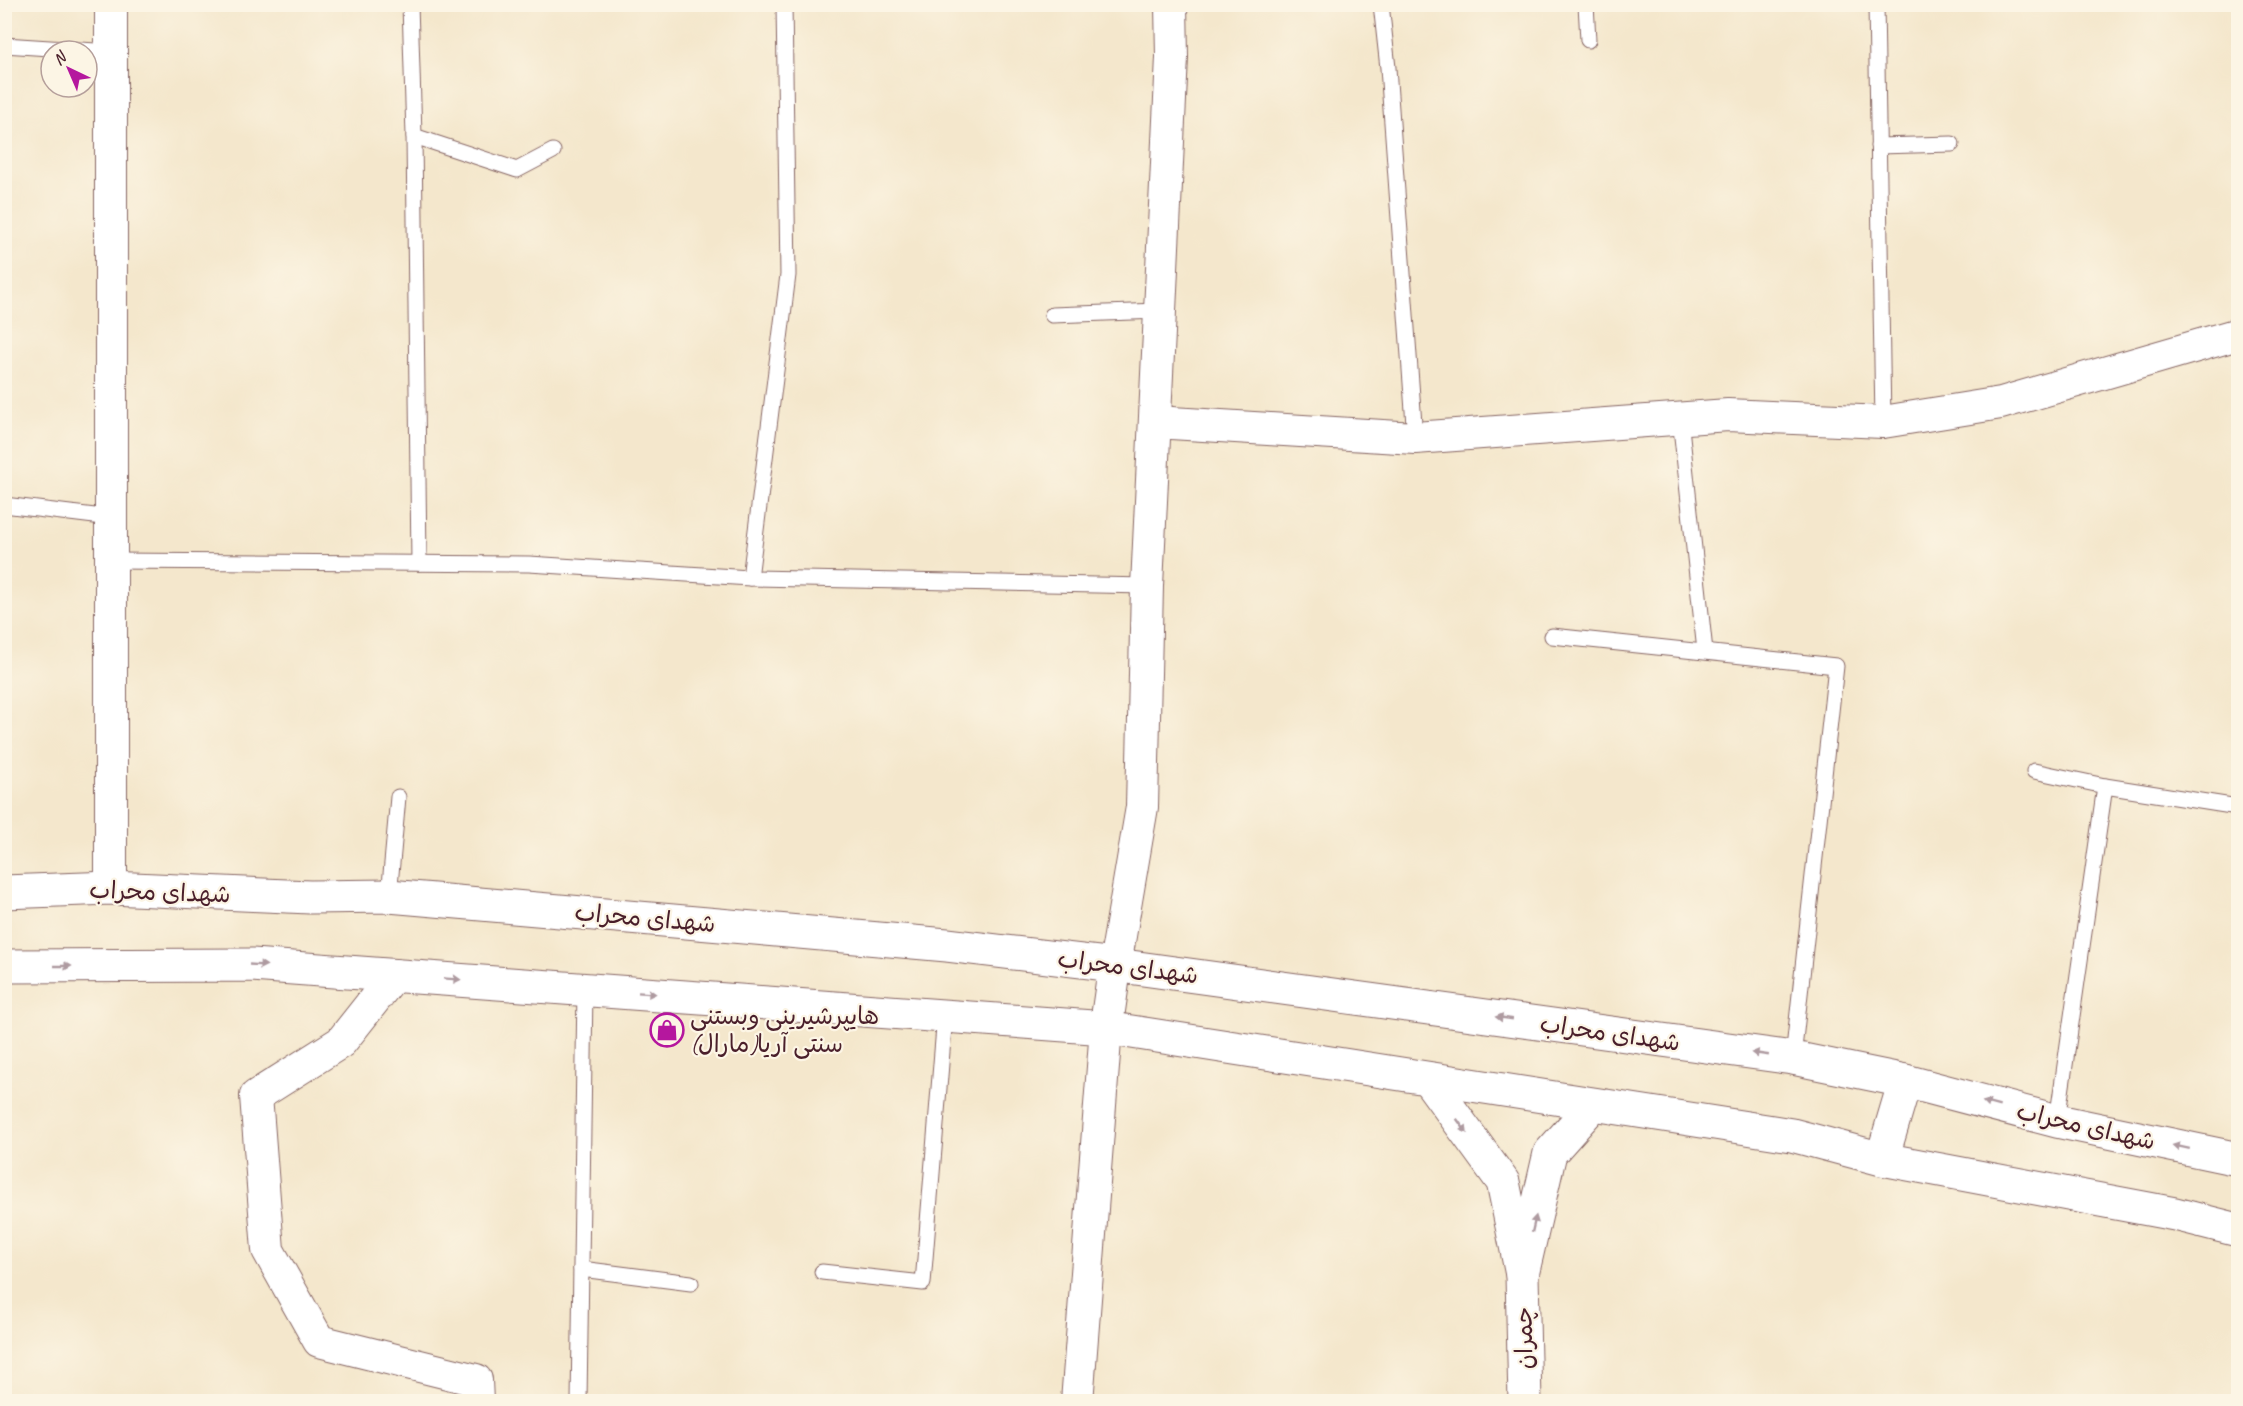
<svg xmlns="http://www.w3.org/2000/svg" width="2243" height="1406" font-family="Caveat,'Playpen Sans Arabic',sans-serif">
<rect width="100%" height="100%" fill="#fcf5e5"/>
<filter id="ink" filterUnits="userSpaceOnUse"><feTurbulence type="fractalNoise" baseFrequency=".0167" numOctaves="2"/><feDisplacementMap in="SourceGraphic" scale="12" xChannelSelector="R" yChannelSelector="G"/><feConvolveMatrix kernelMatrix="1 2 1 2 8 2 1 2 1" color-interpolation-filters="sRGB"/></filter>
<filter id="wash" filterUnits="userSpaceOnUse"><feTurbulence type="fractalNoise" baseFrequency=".008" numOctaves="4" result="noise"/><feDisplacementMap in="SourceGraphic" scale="24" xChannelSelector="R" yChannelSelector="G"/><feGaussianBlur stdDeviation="1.35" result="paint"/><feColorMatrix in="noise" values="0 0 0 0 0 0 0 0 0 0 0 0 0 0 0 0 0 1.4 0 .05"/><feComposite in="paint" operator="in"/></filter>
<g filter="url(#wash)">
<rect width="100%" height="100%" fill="#f4e7cc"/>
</g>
<g filter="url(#ink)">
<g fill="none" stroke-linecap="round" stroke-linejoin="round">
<defs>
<g id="lane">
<polyline points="410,4 414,136 419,563"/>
<polyline points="1381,4 1388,68 1415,438"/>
<polyline points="1586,4 1588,40"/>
<polyline points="1876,4 1883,422"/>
<polyline points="4,45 111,52"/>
<polyline points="414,136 517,170 553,151"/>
<polyline points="1878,146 1952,144"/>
<polyline points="1052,315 1159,311"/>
<polyline points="1680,418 1705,651"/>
<polyline points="4,505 111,518"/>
<polyline points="111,561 529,564 750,578 1147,586"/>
<polyline points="750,578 788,275 784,4"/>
<polyline points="1552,636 1836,666 1793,1058"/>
<polyline points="2034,771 2105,786 2238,807"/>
<polyline points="389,896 398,797"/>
<polyline points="2057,1121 2105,786"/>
<polyline points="581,1269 691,1283"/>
<polyline points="822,1272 923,1283 945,1015"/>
<polyline points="579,1402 585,989"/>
</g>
<g id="street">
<polyline points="111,4 111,888"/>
<polyline points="1155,422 1415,438 1728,415 1883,422 2001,403 2238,334"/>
<polyline points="1115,965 1142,807 1147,586 1172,57 1171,4"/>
<polyline points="394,975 341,1042 256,1096 268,1250 319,1341 476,1380 477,1402"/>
<polyline points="1077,1402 1106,1028"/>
</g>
<g id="secondary">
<polyline points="4,892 111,888 310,897 389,896 947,945 1115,965 1793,1058 1905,1081 2057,1121 2238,1159"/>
<polyline points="4,966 252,965 1106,1028 1792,1135 1882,1159 2175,1214 2238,1230"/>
<polyline points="1106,1028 1115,965"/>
<polyline points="1428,1079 1503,1182 1522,1275 1550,1153 1593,1105"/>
<polyline points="1882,1159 1905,1081"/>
<polyline points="1522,1275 1525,1402"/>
</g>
</defs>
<use href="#lane" stroke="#866563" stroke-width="17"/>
<use href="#street" stroke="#866563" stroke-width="34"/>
<use href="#secondary" stroke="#866563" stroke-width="35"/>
<use href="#lane" stroke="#fff" stroke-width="15"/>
<use href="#street" stroke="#fff" stroke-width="32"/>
<use href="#secondary" stroke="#fff" stroke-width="33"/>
</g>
<defs><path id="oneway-solid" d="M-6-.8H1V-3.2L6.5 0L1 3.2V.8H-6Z" transform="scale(1.5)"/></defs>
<g fill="#ae9aa0">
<use href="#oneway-solid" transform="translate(258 965) rotate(3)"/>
<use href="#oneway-solid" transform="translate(63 966)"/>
<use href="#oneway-solid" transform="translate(452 979) rotate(4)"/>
<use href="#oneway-solid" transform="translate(647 993) rotate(4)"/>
<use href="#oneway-solid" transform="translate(1504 1018) rotate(-172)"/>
<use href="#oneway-solid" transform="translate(1760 1054) rotate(-172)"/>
<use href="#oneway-solid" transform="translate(1991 1104) rotate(-165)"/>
<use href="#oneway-solid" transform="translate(1462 1126) rotate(54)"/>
<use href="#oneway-solid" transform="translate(2181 1147) rotate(-168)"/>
<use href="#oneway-solid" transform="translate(1534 1224) rotate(-77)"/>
</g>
</g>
<defs>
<symbol id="shop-ring" viewBox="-11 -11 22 22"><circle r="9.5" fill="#fcf5e5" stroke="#b5179e" stroke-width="1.5"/><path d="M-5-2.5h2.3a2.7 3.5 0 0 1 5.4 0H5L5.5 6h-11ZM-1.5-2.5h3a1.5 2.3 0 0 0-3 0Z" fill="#b5179e"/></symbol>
</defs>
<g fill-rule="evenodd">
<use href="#shop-ring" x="648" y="1011" width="38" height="38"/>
</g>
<g text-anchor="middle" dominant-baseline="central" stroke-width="4.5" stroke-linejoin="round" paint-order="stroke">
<g font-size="24" fill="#4a1f2b" stroke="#fcf5e5">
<text transform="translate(160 892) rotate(2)">شهدای محراب</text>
<text transform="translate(645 918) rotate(5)">شهدای محراب</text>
<text transform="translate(1128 967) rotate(7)">شهدای محراب</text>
<text transform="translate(1610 1033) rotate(8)">شهدای محراب</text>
<text transform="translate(2086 1126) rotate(13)">شهدای محراب</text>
<text transform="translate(1524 1338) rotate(-91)">چمران</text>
</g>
<g font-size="24" fill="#4a1f2b" stroke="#fcf5e5" text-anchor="start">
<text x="690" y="1016">هایپرشیرینی وبستنی<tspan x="690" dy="28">سنتی آریا(مارال)</tspan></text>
</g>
</g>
<rect width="2243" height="1406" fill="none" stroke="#fcf5e5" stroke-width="24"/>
<g transform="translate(69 69) rotate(316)"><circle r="28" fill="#fcf5e5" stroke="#b59f9b" stroke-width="1.5"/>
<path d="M0-4.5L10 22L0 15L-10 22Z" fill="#b5179e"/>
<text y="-9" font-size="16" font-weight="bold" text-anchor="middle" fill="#4a1f2b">N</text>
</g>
</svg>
